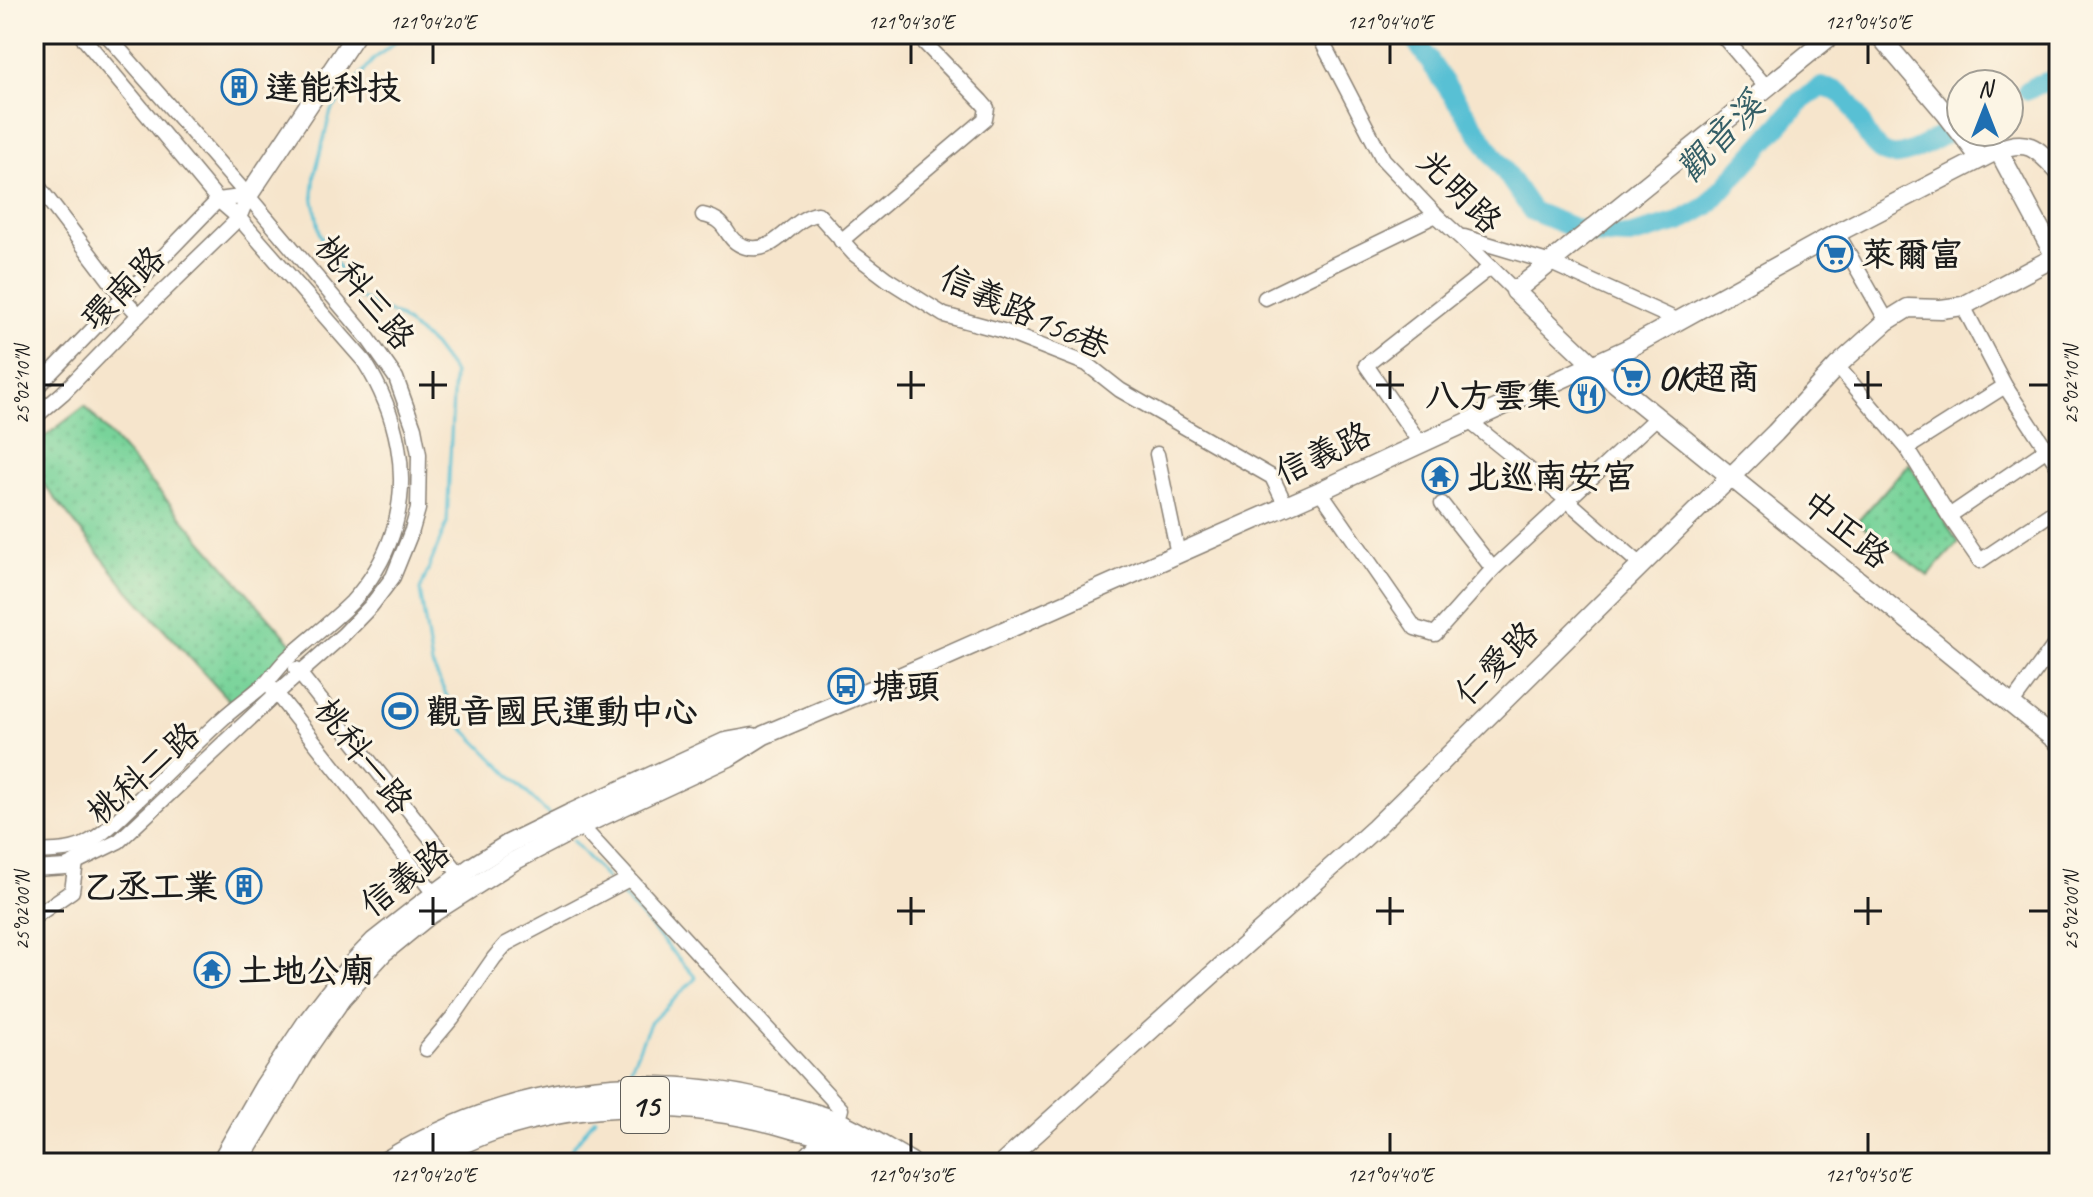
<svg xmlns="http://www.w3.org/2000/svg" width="2093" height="1197" font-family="Caveat,'LXGW WenKai TC',sans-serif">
<defs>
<pattern id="park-dots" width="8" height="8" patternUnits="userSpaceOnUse" patternTransform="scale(2)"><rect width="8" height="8" fill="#78d39a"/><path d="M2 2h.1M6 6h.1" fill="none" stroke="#67b584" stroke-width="1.8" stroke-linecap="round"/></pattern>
</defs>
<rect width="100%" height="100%" fill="#fcf5e5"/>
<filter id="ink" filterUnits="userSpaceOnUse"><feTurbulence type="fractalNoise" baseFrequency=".0125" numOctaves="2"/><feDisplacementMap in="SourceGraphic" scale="16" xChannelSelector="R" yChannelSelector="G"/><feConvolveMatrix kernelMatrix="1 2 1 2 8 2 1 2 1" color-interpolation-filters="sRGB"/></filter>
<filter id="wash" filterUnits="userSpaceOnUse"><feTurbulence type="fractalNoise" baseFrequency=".006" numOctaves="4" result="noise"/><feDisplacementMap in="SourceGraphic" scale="32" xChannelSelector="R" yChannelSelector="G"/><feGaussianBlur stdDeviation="1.8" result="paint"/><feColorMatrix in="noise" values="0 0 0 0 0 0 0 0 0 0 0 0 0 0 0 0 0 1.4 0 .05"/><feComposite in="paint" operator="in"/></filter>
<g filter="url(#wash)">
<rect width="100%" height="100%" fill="#f6e5cc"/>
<g fill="url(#park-dots)" stroke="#4a785b" stroke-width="2">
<polygon points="85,406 293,645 231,703 123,584 34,472 34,445"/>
<polygon points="1909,463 1958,543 1928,576 1857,522"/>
</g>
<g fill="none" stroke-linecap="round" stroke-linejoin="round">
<g stroke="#58c0d4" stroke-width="3">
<polyline points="405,34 373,60 331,111 315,173 313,195 320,234 354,295 398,316 433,345 454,373 447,523 420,590 432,665 461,726 551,817"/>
<polyline points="572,840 607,879"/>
<polyline points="621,894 696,978 650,1023 629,1072 624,1079"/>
<polyline points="561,1163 595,1118"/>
</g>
<g stroke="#58c0d4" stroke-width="20">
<path d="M1411 34 1532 211 1589 234 1629 236 1679 222 1707 206 1802 100 1821 87C1829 89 1838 90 1844 96 1862 113 1867 158 1898 155 1913 153 1931 141 1945 134"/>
<polyline points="2028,90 2037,85 2059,78"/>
</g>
</g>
</g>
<g filter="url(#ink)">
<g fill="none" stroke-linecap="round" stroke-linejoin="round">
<defs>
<g id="street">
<polyline points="1318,34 1383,159 1436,215 1460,237 1515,291"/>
<polyline points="1721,34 1767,88"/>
<polyline points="34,181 124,299 139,315"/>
<path d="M703 215C732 221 722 240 746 247 776 256 791 217 818 214L854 254 887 279 944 315 1003 331 1087 364 1120 390 1272 477 1286 506"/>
<polyline points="1837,233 1887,321"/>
<polyline points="1464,237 1551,263 1679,321"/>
<polyline points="841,241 985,119 987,108 981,101 916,34"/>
<polyline points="1265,298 1436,215"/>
<polyline points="1963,306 2005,386 2059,468"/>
<polyline points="1837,366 1907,448 1949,516 1980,561 2059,508"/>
<polyline points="34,390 218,200 248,196 239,218 139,315 63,393 34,418"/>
<polyline points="1469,421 1567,500 1641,565"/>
<polyline points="1420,443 1366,365 1487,270"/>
<polyline points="1907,448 2005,386"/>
<polyline points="1157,454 1178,554"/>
<polyline points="1320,491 1415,628 1435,634 1493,569 1657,417"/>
<polyline points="1442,504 1493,569"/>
<polyline points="1949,516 2047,449"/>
<polyline points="296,669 465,881"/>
<polyline points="272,688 440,901"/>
<polyline points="2011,705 2059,639"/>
<polyline points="581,826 841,1109 837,1123 799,1163"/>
<path d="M34 852C51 851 72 852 87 843 107 832 122 815 138 800 166 773 193 746 221 720 236 706 253 695 268 681 275 673 281 665 288 658 309 639 332 622 352 602 369 583 384 559 392 535 412 476 397 413 364 361L239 218 218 200 80 34"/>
<polyline points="34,869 66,867 119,841 276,694 343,635 371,606 393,577 412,530 418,509 419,454 414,428 396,378 367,337 248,196 106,34"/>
<polyline points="34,917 72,891 76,862"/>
<polyline points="426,1049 453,1017 494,958 506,944 629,879"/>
</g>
<g id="secondary">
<polyline points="1833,34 1515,291 1593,365 2059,743"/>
<polyline points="1878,34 1946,114 1980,158"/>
<polyline points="1998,150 2059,264"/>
<polyline points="248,196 356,34"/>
<polyline points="220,1163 264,1086 306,1023 350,966 374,941 420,905 473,866 508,844 569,814 725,742 753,737"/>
<path d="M238 1163 308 1047 342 998 384 952 428 916 514 861 581 826 729 757 764 735 868 691 1320 491 1396 455 1627 349 1837 233 1998 150C2029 137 2038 150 2059 172"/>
<polyline points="1003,1163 1375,828 1775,433 1837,366 1887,321 1908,308 1941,309 1963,306 2055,257"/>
</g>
<g id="primary">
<path d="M386 1163C505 1089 645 1069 781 1106 800 1111 821 1116 839 1124 863 1135 886 1150 909 1163"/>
<path d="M416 1163C442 1152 468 1138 494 1129 589 1096 700 1099 795 1128 805 1130 815 1132 824 1136 841 1143 857 1154 872 1163"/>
</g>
</defs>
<use href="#street" stroke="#898074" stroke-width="17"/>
<use href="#secondary" stroke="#898074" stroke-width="21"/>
<use href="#primary" stroke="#898074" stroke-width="25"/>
<use href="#street" stroke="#fff" stroke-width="14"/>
<use href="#secondary" stroke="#fff" stroke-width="18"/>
<use href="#primary" stroke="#fff" stroke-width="22"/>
</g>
</g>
<path fill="none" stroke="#1c1c1c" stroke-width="3" d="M433 44V64M911 44V64M1390 44V64M1868 44V64M433 371V399M911 371V399M1390 371V399M1868 371V399M44 385H64M419 385H447M897 385H925M1376 385H1404M1854 385H1882M2029 385H2049M433 897V925M911 897V925M1390 897V925M1868 897V925M44 911H64M419 911H447M897 911H925M1376 911H1404M1854 911H1882M2029 911H2049M433 1133V1153M911 1133V1153M1390 1133V1153M1868 1133V1153"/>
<defs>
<symbol id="building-ring" viewBox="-11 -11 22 22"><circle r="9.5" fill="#fcf5e5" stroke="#1f6fb2" stroke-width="1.5"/><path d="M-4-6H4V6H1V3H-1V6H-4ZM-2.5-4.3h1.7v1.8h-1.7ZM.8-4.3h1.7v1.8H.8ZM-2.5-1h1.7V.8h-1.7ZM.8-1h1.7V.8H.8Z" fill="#1f6fb2"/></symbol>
<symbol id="supermarket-ring" viewBox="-11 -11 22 22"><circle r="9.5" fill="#fcf5e5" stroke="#1f6fb2" stroke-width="1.5"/><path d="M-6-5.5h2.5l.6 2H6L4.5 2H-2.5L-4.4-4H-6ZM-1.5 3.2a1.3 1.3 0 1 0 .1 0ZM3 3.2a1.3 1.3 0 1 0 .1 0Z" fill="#1f6fb2"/></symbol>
<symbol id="restaurant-ring" viewBox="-11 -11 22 22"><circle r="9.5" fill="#fcf5e5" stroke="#1f6fb2" stroke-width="1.5"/><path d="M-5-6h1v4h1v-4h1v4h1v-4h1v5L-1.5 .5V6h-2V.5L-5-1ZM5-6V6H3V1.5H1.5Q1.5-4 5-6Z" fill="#1f6fb2"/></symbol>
<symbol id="temple-ring" viewBox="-11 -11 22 22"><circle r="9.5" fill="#fcf5e5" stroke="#1f6fb2" stroke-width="1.5"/><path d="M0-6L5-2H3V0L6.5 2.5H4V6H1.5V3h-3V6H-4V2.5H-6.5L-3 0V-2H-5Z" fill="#1f6fb2"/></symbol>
<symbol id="bus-ring" viewBox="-11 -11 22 22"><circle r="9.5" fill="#fcf5e5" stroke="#1f6fb2" stroke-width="1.5"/><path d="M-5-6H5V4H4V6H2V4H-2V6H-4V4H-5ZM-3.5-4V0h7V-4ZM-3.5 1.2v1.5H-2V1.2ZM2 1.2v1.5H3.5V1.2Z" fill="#1f6fb2"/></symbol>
<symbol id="stadium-ring" viewBox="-11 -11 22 22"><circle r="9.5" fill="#fcf5e5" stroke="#1f6fb2" stroke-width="1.5"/><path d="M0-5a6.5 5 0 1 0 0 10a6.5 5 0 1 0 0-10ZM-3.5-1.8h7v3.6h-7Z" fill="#1f6fb2"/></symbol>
</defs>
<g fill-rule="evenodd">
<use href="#building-ring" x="219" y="67" width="40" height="40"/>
<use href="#supermarket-ring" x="1815" y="234" width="40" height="40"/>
<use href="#supermarket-ring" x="1612" y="357" width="40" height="40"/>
<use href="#restaurant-ring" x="1567" y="375" width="40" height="40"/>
<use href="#temple-ring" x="1420" y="456" width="40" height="40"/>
<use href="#bus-ring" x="826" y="666" width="40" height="40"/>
<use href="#stadium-ring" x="380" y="691" width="40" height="40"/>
<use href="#building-ring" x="224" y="866" width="40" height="40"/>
<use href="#temple-ring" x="192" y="950" width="40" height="40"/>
</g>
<g text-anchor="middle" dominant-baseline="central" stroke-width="6" stroke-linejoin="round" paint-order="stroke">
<rect fill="#fcf5e5" stroke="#5f5d58" stroke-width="2" x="621" y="1077" width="48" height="56" rx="6"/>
<g font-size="32" font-weight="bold" fill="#1c1c1c">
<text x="645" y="1105">15</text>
</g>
<g font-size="34" font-weight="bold" fill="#1c1c1c" stroke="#fcf5e5" text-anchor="start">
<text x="265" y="87">達能科技</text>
<text x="1861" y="254">萊爾富</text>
<text x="1658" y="377">OK超商</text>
<text x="1561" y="395" text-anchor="end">八方雲集</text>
<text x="1466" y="476">北巡南安宮</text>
<text x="872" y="686">塘頭</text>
<text x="426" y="711">觀音國民運動中心</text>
<text x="218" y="886" text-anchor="end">乙丞工業</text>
<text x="238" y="970">土地公廟</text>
</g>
<g font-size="34" fill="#1c1c1c" stroke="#fcf5e5">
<text transform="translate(1460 191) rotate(45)">光明路</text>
<text transform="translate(123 288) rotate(-45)">環南路</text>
<text transform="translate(365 292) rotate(51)">桃科三路</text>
<text transform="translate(1025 312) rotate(24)">信義路156巷</text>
<text transform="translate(1323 453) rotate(-25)">信義路</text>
<text transform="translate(1846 529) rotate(39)">中正路</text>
<text transform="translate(1496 663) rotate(-45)">仁愛路</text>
<text transform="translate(364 756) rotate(52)">桃科一路</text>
<text transform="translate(143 773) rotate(-41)">桃科二路</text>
<text transform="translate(405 878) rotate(-37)">信義路</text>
</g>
<g font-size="36" font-style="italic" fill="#345e66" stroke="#fcf5e5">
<text transform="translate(1720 137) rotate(-46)">觀音溪</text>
</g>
</g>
<rect width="2093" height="1197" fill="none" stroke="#fcf5e5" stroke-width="88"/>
<g transform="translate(1985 108)"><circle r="38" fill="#fcf5e5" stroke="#a29e95" stroke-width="2"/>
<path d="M0-6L14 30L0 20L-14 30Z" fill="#1f6fb2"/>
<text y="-12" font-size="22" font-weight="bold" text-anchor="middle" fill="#1c1c1c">N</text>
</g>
<rect x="44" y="44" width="2005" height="1109" fill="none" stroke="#1c1c1c" stroke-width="3"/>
<g font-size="20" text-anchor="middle" fill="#1c1c1c">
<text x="433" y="29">121°04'20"E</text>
<text x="911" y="29">121°04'30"E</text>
<text x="1390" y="29">121°04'40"E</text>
<text x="1868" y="29">121°04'50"E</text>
<text transform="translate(22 385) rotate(-90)" y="7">25°02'10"N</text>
<text transform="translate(2071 385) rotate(-90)" y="7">25°02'10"N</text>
<text transform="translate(22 911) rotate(-90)" y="7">25°02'00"N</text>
<text transform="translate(2071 911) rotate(-90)" y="7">25°02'00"N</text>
<text x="433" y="1182">121°04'20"E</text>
<text x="911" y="1182">121°04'30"E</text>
<text x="1390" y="1182">121°04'40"E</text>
<text x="1868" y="1182">121°04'50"E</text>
</g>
</svg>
